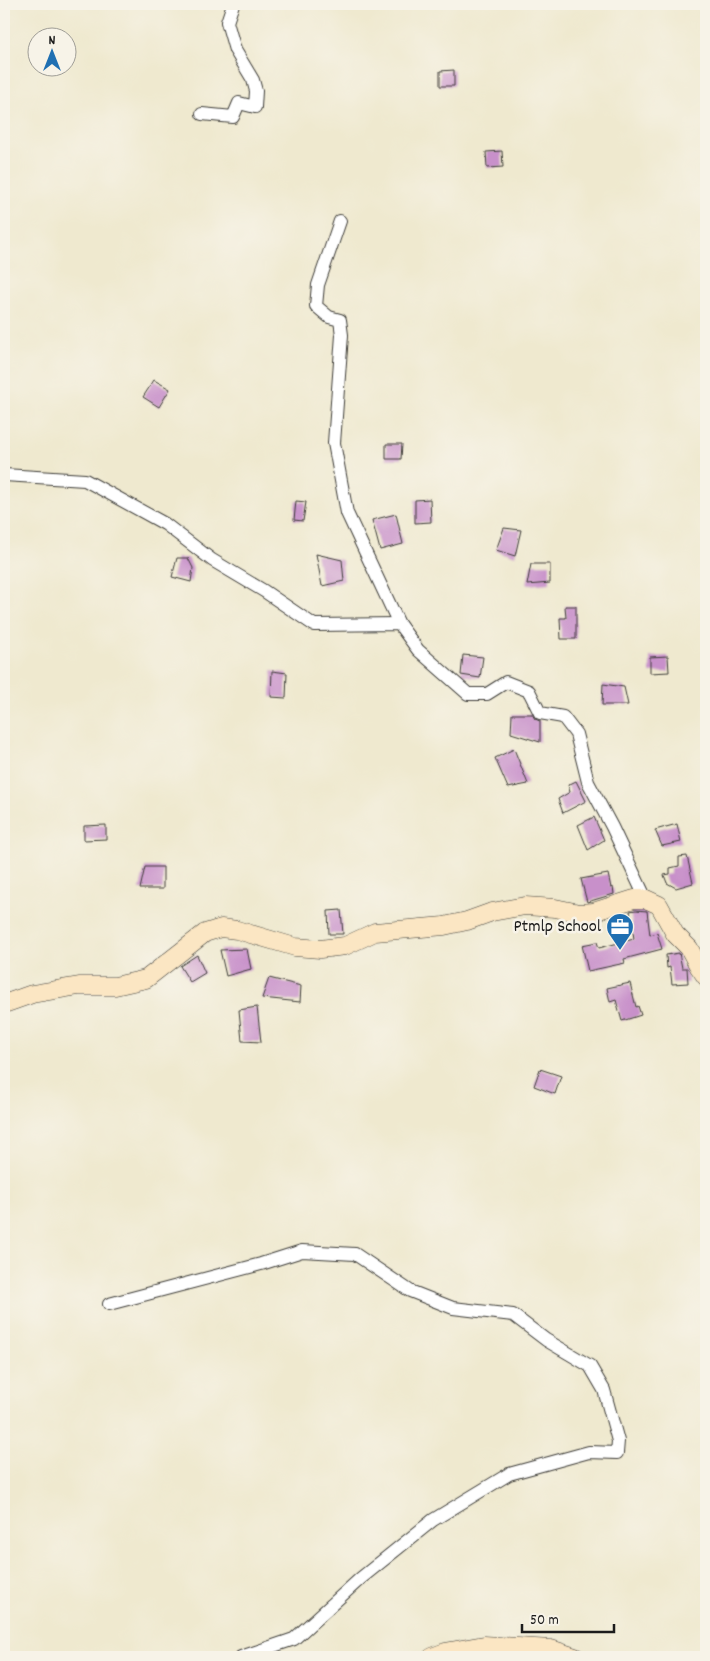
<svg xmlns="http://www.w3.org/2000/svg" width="710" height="1661" font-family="Dekko,sans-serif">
<rect width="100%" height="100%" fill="#f7f3e8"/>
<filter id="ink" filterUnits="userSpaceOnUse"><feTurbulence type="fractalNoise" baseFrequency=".02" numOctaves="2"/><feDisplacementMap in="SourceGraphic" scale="10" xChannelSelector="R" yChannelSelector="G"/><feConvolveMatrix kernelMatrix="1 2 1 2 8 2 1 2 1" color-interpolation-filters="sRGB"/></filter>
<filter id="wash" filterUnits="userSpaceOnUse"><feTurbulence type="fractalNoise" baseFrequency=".0096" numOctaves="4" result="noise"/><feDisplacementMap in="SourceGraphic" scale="20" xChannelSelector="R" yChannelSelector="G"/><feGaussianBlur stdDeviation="1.12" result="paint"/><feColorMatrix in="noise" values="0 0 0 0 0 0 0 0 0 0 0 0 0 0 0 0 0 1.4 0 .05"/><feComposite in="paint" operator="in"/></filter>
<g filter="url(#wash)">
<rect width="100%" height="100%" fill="#efe9cf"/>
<g id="blocks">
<g fill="#c890ca">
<polygon points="454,70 454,86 440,86 440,71"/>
<polygon points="502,151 503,167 487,168 486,152"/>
<polygon points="154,380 170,389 159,407 143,397"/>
<polygon points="386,444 402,444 401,459 386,459"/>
<polygon points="430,499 431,522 415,523 415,500"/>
<polygon points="296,501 306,502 303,521 294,520"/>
<polygon points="396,514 403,544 380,550 372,520"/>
<polygon points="504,528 521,530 515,556 496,550"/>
<polygon points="316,554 342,560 344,581 322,586"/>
<polygon points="177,558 188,558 193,568 191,582 172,577"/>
<polygon points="531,564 550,564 550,583 527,585"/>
<polygon points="565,606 576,606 576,639 561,639 560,618 566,618"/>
<polygon points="463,655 483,657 480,678 461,675"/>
<polygon points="668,656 669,672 650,673 650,657"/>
<polygon points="272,671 287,673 286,698 271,697"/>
<polygon points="603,684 624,687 628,705 602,705"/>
<polygon points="512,714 532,714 535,719 540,721 540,742 511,733"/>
<polygon points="514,749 528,784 508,788 495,758"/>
<polygon points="576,781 586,801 563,813 558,799 570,792 568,785"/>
<polygon points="594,817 604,840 588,850 578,825"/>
<polygon points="677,824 681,842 662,846 655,830"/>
<polygon points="106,825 106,839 84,840 84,826"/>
<polygon points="687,856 693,883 676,888 667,883 664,875 670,874 670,868 679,866 679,857"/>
<polygon points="145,867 163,867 163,889 140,889"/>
<polygon points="608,874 611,888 613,887 614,894 587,902 581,879"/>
<polygon points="341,910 343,934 329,934 328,911"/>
<polygon points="636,910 647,911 650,935 657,933 662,949 624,959 625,963 588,971 582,945 597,942 599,948 634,939 630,911"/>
<polygon points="247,949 251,969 226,976 220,950"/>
<polygon points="679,953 682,968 687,968 688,983 672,984 670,967 667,968 666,955"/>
<polygon points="197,955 205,973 190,982 180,966"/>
<polygon points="269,978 301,986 300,1002 262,998"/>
<polygon points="630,983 636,1007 638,1006 641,1015 622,1021 616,1000 610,1002 607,988"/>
<polygon points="257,1007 261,1042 242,1041 239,1010"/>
<polygon points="540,1069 561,1076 555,1094 534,1086"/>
</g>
</g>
</g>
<g filter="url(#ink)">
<use href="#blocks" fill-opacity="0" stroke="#3c3b37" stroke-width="1"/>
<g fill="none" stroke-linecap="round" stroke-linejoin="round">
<defs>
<g id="street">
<polyline points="202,114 233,117 239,103 255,107 256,91 253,80 235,50 227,22 233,4"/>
<polyline points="340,221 318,285 316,306 329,317 340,320 342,335 334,443 347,513 399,624"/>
<polyline points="4,475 85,480 165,524 212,560 264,591 314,625 399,624 418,650 468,694 487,694 506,682 529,691 540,713 563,717 576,734 588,782 612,827 646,899"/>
<polyline points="109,1304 261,1264 302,1251 355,1254 410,1291 453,1308 513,1315 546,1340 590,1366 604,1390 618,1441 617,1453 589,1452 509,1474 433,1520 361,1578 294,1639 241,1657"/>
</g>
<g id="secondary">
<polyline points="4,1004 32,994 79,986 115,986 146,979 205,933 221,928 237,930 295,947 320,949 345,946 375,932 444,926 467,921 492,912 525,906 555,908 579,913 593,912 634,899 646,899 659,905 675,934 689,948 699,967 706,977"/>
<polyline points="432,1657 445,1652 484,1645 551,1649 575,1657"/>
</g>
</defs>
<use href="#street" stroke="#3c3b37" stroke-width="14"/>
<use href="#secondary" stroke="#3c3b37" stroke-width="19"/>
<use href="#street" stroke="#fff" stroke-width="12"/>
<use href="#secondary" stroke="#fbe6c3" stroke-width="18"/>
</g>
</g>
<defs>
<symbol id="office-pin" viewBox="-11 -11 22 30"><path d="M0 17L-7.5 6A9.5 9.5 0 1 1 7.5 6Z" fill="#1f6fb2" stroke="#f7f3e8"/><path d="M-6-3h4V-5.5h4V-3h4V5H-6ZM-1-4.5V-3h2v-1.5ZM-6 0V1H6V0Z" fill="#fff"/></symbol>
</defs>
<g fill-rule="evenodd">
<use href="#office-pin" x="604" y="911" width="32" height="43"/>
</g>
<g text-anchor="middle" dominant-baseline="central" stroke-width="5" stroke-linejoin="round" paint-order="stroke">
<g font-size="18" fill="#1c1c1c" stroke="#f7f3e8" text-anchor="end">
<text x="601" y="927">Ptmlp School</text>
</g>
</g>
<rect width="710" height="1661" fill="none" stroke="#f7f3e8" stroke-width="20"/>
<g transform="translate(52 52)"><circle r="24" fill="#f7f3e8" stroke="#9f9d96"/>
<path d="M0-4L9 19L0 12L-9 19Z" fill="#1f6fb2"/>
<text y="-8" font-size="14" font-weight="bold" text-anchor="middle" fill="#1c1c1c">N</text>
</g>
<path d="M522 1624v8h92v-8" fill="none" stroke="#1c1c1c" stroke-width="2.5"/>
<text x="530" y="1624" font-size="15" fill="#1c1c1c" stroke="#f7f3e8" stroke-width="4" paint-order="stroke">50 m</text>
</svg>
